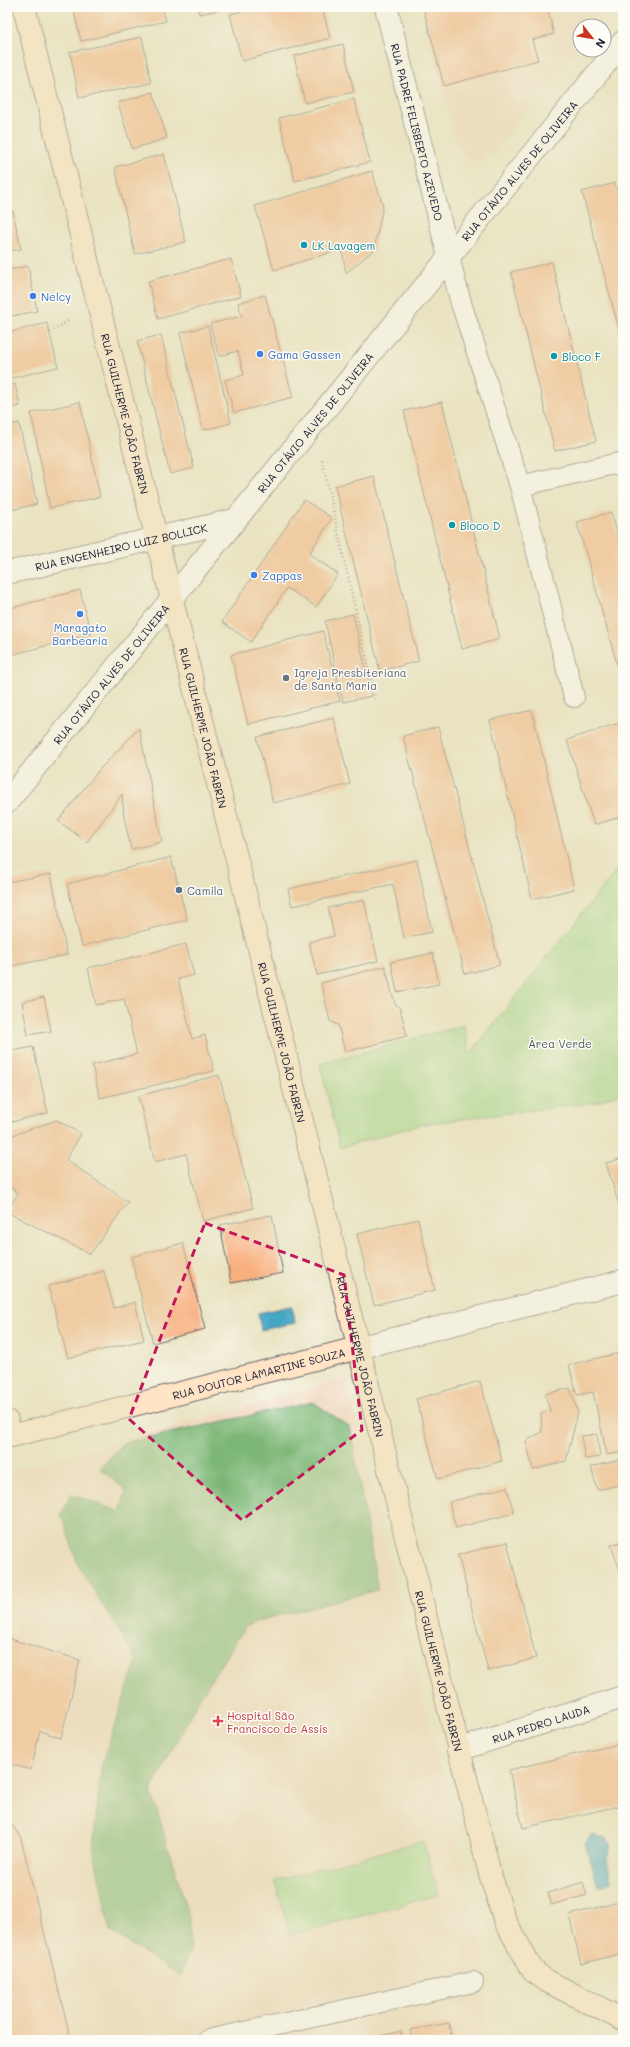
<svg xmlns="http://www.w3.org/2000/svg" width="630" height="2047" font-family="Mali,sans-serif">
<rect width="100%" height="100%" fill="#fdfcf7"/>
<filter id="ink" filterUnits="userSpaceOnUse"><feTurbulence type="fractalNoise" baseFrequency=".025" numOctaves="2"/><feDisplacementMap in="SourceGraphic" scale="8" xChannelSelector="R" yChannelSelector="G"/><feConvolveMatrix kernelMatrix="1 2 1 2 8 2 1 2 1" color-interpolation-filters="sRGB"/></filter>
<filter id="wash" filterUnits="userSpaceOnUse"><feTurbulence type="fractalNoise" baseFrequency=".012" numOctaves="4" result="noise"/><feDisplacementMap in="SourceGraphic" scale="16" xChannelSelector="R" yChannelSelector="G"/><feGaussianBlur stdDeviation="0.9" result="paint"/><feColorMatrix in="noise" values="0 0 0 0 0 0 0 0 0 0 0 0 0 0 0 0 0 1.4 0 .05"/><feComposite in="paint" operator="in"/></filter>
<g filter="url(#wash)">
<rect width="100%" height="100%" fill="#e9e3c1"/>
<g fill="#efd6bb">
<polygon points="420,7 423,7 445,86 538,60 532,40 547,7 611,7 596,26 580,26 580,45 490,155 481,161 464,155 458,147"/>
<polygon points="346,1379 488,1969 484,2040 7,2040 7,1472"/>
</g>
<g fill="#9cd68a" stroke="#5f7c62">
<polygon points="623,862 623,1092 597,1102 422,1124 340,1148 320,1064 464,1025 470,1054"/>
<polygon points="423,1841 438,1895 290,1935 275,1881"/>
</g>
<polygon fill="#7db776" stroke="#506c58" points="313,1402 350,1427 378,1590 257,1621 245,1627 197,1702 151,1791 189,1917 190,1950 179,1976 110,1931 93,1847 102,1763 137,1660 78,1565 61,1514 71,1494 120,1512 126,1490 100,1469 123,1443"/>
<g fill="#45a6c4" stroke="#346480">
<polygon points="292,1306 295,1323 261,1330 258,1313"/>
<polygon points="591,1835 606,1838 611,1846 607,1858 611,1882 598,1887 585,1843"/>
</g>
<g id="blocks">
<g fill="#f8af7e">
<polygon points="73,7 162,7 166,21 81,41"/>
<polygon points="198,7 230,7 230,8 199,14"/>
<polygon points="256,7 322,7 330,38 242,61 230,14"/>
<polygon points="423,7 547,7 554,34 532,40 538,60 444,86"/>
<polygon points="142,37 151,83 79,98 70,52"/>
<polygon points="343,44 354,92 305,103 294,56"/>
<polygon points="153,92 167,138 132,149 118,103"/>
<polygon points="354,99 370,162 295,181 279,118"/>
<polygon points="164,154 186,242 135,254 115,167"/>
<polygon points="372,171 383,206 374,250 346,273 342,249 274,270 255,206"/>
<polygon points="615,183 623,214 623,344 582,192"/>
<polygon points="13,211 21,249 7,252 7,212"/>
<polygon points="231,259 241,296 158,319 148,281"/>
<polygon points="552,262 596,441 555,451 511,272"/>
<polygon points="28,266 37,311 7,317 7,270"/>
<polygon points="265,295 293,397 234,413 225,380 244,375 238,351 219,356 210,324 242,316 238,303"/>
<polygon points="47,323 58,367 7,379 7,333"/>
<polygon points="208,326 231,423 203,430 180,333"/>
<polygon points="161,335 194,468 170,474 137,341"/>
<polygon points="15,384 20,406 7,409 7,386"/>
<polygon points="80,402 100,497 50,508 31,413"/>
<polygon points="442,402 500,639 462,649 404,411"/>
<polygon points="19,423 37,504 7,511 7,425"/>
<polygon points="374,476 419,661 380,671 335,486"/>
<polygon points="304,500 332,518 309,554 338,574 316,607 287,588 251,642 222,622"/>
<polygon points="611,512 623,553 623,686 577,522"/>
<polygon points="80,590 91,634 7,656 7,609"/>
<polygon points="353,614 372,696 343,702 325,621"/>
<polygon points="323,631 340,701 248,724 231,655"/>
<polygon points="532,710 574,889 532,899 490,720"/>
<polygon points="334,718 350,784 273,803 257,737"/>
<polygon points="622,722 623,816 594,825 567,740"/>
<polygon points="438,727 500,965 465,974 403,736"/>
<polygon points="139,728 162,842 131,849 124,817 122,794 87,842 58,821 99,770"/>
<polygon points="171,857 187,920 82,946 67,884"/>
<polygon points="417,860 432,932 404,938 393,884 292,906 288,889"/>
<polygon points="51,874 67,955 11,966 7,944 7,882"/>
<polygon points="364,900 378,961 317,975 309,942 334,936 328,908"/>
<polygon points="186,944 194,975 178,979 192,1039 205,1035 214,1071 100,1098 92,1065 137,1054 124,999 96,1005 88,968"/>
<polygon points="433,953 439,984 397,992 391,962"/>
<polygon points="385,966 395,1004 400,1008 407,1036 345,1052 338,1025 330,1021 321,983"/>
<polygon points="44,997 51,1031 28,1035 22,1002"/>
<polygon points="33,1047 48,1113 7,1123 7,1052"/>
<polygon points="219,1075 253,1208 203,1221 186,1154 155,1162 138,1096"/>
<polygon points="57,1120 81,1134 66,1160 128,1202 90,1254 7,1212 18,1193 7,1185 7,1137"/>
<polygon points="623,1158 623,1218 606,1163"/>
<polygon points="272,1215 283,1273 231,1283 220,1225"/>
<polygon points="418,1219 435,1290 374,1305 357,1234"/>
<polygon points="183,1243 205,1329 153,1343 131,1257"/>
<polygon points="104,1271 114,1308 135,1302 144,1340 68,1358 48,1286"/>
<polygon points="623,1352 623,1452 607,1455 593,1392 577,1395 569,1365"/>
<polygon points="480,1381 502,1461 438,1479 416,1399"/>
<polygon points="570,1388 578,1412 566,1461 533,1470 526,1441 542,1432 541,1413 550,1411 545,1394"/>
<polygon points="597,1434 600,1457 585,1459 581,1436"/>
<polygon points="619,1460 623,1484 597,1490 591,1467"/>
<polygon points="507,1487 514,1513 456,1528 449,1502"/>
<polygon points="623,1541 623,1579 611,1545"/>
<polygon points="507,1542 536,1658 488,1671 458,1555"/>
<polygon points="7,1638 80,1660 61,1738 40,1731 31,1770 7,1763"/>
<polygon points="623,1743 623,1805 523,1828 509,1770"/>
<polygon points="7,1819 20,1835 71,2040 7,2040"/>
<polygon points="583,1882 587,1895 551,1905 548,1893"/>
<polygon points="623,1901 623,1953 581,1964 569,1915"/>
<polygon points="449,2023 452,2040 411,2040 410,2030"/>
<polygon points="401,2031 403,2040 367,2040 367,2039"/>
</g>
</g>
</g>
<g filter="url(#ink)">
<use href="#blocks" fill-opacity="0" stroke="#68666a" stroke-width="1"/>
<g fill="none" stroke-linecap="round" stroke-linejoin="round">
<defs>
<g id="lane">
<polyline points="449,257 461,303 520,486 574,697"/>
<polyline points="520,486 623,462"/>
<polyline points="208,2040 473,1982"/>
</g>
<g id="street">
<path id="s1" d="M386 7 449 257"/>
<path id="s2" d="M7 573 235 520"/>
<path id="s3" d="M7 802 623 42"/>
<polyline points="358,1348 623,1281"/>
<path id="s4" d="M458 1750 623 1697"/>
</g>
<g id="secondary">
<path id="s5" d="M24 7 490 1874 505 1921 533 1971 547 1981 623 2020"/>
<path id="s6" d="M7 1421 11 1436 358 1348"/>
</g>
</defs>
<use href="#lane" stroke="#68666a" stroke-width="22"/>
<use href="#street" stroke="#68666a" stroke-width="24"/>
<use href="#secondary" stroke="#68666a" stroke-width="24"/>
<g stroke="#68666a" stroke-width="2.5" stroke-dasharray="1 3" stroke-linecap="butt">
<polyline points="50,332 68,321"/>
<polyline points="322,460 376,702"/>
</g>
<use href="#lane" stroke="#fff" stroke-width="20"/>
<use href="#street" stroke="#fff" stroke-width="22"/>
<use href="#secondary" stroke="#ffe4c6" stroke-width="22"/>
</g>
</g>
<path d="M0 0H630V2047H0ZM205 1223 344 1275 362 1430 242 1520 129 1419Z" fill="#e9e3c1" fill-opacity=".55" fill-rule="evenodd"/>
<path fill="none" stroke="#c2185b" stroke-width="3" stroke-dasharray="8 5" stroke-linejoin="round" d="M205 1223 344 1275 362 1430 242 1520 129 1419Z"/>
<g fill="#0f9aa8" stroke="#fdfcf7" stroke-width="1.5">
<circle cx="304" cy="245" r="4"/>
<circle cx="554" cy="356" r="4"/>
<circle cx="452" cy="525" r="4"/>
</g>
<g fill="#3f7fe0" stroke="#fdfcf7" stroke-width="1.5">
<circle cx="33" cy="296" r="4"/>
<circle cx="260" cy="354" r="4"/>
<circle cx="254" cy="575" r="4"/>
<circle cx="80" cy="614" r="4"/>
</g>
<circle fill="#6b7280" stroke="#fdfcf7" stroke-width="1.5" cx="286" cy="678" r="4"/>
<circle fill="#5c6f8a" stroke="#fdfcf7" stroke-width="1.5" cx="179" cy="890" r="4"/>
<path fill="#e0444e" stroke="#fdfcf7" stroke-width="1.5" d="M216 1715h4v4h4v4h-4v4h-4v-4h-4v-4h4z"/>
<g text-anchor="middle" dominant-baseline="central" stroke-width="3" stroke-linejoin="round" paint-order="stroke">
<g font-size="11" fill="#22223b" stroke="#fdfcf7">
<text stroke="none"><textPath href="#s1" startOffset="129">RUA PADRE FELISBERTO AZEVEDO</textPath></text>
<text stroke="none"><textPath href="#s3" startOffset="813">RUA OTÁVIO ALVES DE OLIVEIRA</textPath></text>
<text stroke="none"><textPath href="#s5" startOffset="419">RUA GUILHERME JOÃO FABRIN</textPath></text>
<text stroke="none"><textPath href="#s3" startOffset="489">RUA OTÁVIO ALVES DE OLIVEIRA</textPath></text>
<text stroke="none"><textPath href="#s2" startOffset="117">RUA ENGENHEIRO LUIZ BOLLICK</textPath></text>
<text stroke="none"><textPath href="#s3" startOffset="165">RUA OTÁVIO ALVES DE OLIVEIRA</textPath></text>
<text stroke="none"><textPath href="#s5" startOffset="743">RUA GUILHERME JOÃO FABRIN</textPath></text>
<text stroke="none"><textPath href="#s5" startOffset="1067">RUA GUILHERME JOÃO FABRIN</textPath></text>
<text stroke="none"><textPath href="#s5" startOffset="1391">RUA GUILHERME JOÃO FABRIN</textPath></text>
<text stroke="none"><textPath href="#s6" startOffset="271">RUA DOUTOR LAMARTINE SOUZA</textPath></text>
<text stroke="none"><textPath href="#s5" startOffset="1715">RUA GUILHERME JOÃO FABRIN</textPath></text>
<text stroke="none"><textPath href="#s4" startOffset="87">RUA PEDRO LAUDA</textPath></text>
</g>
<g font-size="11" fill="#0d838f" stroke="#fdfcf7" text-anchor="start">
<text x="312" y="245">LK Lavagem</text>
<text x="562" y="356">Bloco F</text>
<text x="460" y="525">Bloco D</text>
</g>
<g font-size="11" fill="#366cbe" stroke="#fdfcf7" text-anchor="start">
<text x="41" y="296">Nelcy</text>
<text x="268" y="354">Gama Gassen</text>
<text x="262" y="575">Zappas</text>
<text x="80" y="627" text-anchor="middle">Maragato<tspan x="80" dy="13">Barbearia</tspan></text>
</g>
<g font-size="11" fill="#5b616d" stroke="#fdfcf7" text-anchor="start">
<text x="294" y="672">Igreja Presbiteriana<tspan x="294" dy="13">de Santa Maria</tspan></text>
</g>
<g font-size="11" fill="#4e5e75" stroke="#fdfcf7" text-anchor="start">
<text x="187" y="890">Camila</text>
</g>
<g font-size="11" fill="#475853" stroke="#fdfcf7">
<text x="560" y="1043">Área Verde</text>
</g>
<g font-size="11" fill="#be3a42" stroke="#fdfcf7" text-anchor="start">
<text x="227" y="1715">Hospital São<tspan x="227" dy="13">Francisco de Assis</tspan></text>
</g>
</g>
<rect width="630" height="2047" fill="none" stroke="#fdfcf7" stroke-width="24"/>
<g transform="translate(592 38) rotate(121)"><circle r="19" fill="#fdfcf7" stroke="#a5a5ac"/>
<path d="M0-3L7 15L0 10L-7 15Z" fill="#c8321e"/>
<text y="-6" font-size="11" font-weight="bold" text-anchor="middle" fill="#22223b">N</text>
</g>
</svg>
